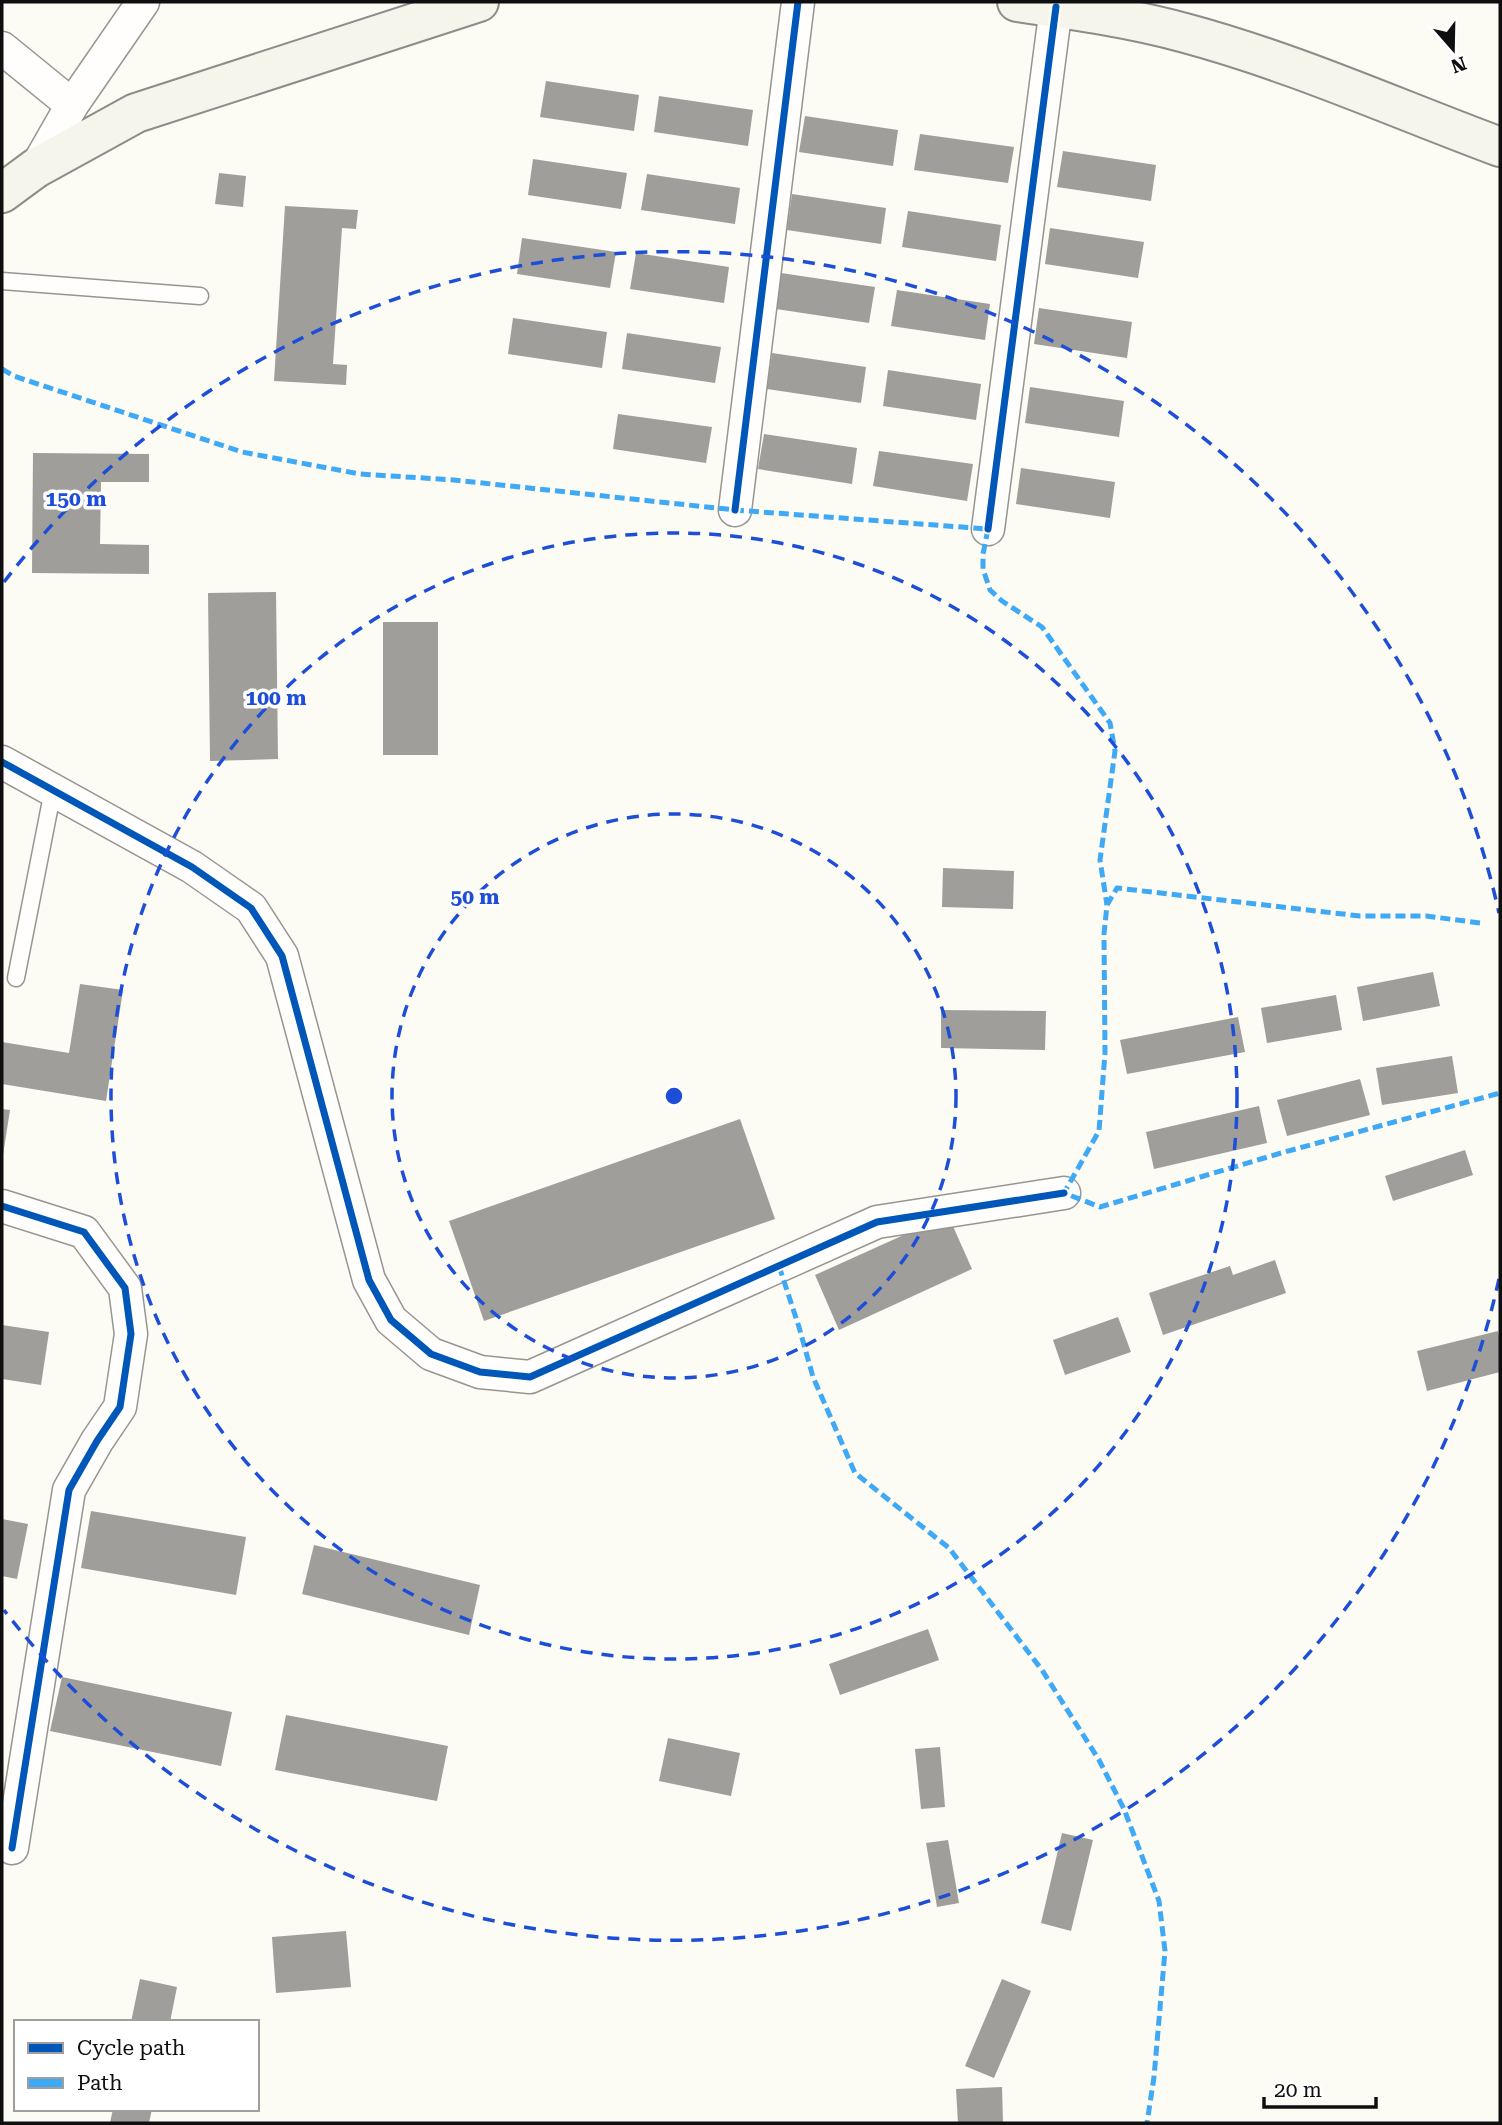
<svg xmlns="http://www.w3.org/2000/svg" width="1502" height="2125" font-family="'Roboto Serif',serif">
<rect width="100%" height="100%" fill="#fcfbf4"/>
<g fill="#a09e9a">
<polygon points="546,81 639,95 634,131 540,117"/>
<polygon points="659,96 753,110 748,146 654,132"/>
<polygon points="805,116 898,130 893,166 799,152"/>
<polygon points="920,134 1014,147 1008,183 914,170"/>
<polygon points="1063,151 1156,165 1151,201 1057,187"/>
<polygon points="533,159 627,173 621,209 528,195"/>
<polygon points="219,173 246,176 243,207 215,204"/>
<polygon points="647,174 740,188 735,224 641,210"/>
<polygon points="792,194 886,208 881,244 787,230"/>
<polygon points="285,206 358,210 356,229 342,228 333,364 347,365 346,385 274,381"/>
<polygon points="908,211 1001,225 996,261 902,247"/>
<polygon points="1050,228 1144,242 1138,278 1045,264"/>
<polygon points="522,238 616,252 610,288 517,274"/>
<polygon points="636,253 729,267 724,303 630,289"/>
<polygon points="781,273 875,287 869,323 776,309"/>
<polygon points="897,290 990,304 985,340 891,326"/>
<polygon points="1039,308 1132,322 1127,358 1034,344"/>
<polygon points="513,318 607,332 602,368 508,354"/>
<polygon points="627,333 721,347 715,383 622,369"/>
<polygon points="772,353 866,367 861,403 767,389"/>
<polygon points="888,370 981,384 976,420 883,406"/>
<polygon points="1030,387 1124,401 1119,437 1025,423"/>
<polygon points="618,414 712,427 706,463 613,449"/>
<polygon points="764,434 857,448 852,484 758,469"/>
<polygon points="879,451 973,464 967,501 873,486"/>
<polygon points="33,453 149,454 149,482 101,482 100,544 149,545 149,574 32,573"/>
<polygon points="1021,468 1115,482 1110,518 1016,504"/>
<polygon points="276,592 278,759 210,761 208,593"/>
<rect x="383" y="622" width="55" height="133"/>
<polygon points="943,868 1014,871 1013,909 942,907"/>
<polygon points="1433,972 1440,1006 1363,1021 1357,987"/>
<polygon points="80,984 123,990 106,1101 2,1084 2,1042 69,1053"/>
<polygon points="1336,995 1342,1030 1267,1043 1261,1008"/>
<polygon points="941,1010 1046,1011 1045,1050 941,1048"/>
<polygon points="1238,1017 1245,1052 1127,1074 1120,1040"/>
<polygon points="1452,1056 1458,1093 1382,1105 1376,1068"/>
<polygon points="1360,1079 1370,1115 1287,1136 1277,1100"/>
<polygon points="1259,1106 1267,1143 1154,1169 1146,1132"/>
<polygon points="2,1109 10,1110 3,1155 2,1155"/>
<polygon points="740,1119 775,1219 484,1321 449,1221"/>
<polygon points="1465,1150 1473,1175 1393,1201 1385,1176"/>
<polygon points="948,1215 972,1269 839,1330 815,1275"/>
<polygon points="1275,1260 1286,1293 1163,1335 1149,1293 1230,1266 1233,1275"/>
<polygon points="1118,1317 1131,1352 1065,1375 1053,1340"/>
<polygon points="2,1325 49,1332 41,1385 2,1379"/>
<polygon points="1498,1331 1500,1341 1500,1372 1427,1391 1417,1351"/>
<polygon points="91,1511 246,1537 236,1595 81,1568"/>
<polygon points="2,1519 28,1524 17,1579 2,1576"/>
<polygon points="314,1545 480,1585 469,1635 302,1594"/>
<polygon points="928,1629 939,1660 840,1695 829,1664"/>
<polygon points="62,1677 232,1712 221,1766 50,1731"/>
<polygon points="286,1715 448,1746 437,1801 275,1770"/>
<polygon points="668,1738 740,1753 731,1796 659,1781"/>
<polygon points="940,1747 945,1807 921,1809 915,1749"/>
<polygon points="1062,1833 1093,1840 1071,1931 1041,1923"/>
<polygon points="948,1840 959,1903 937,1907 926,1843"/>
<polygon points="346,1931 351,1987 276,1993 272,1937"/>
<polygon points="140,1979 177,1987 170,2022 131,2022"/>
<polygon points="1002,1979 1031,1991 994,2078 965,2066"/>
<polygon points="1002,2087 1003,2123 958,2123 956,2089"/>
<polygon points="113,2109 152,2109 149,2123 110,2123"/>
</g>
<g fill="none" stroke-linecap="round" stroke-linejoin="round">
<defs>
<g id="lane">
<polyline points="2,281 200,296"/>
<polyline points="16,978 53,790"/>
</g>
<g id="street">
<polyline points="2,48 72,105"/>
<polyline points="36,168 72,105 143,2"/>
<polyline points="735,510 798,2"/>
<polyline points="988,529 1056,7"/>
<polyline points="2,762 192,867 251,908 282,956 369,1280 391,1320 431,1354 480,1372 530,1377 877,1222 1064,1193"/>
<polyline points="2,1206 84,1232 125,1288 131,1334 120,1407 97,1441 69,1490 12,1848"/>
</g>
<g id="secondary">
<path d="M1017 2C1073 10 1130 18 1185 33 1293 62 1395 108 1500 147"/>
<polyline points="2,193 36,168 136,113 479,2"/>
</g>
</defs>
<use href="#lane" stroke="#969592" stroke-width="19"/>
<use href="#street" stroke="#969592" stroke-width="35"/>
<use href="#secondary" stroke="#8c8c89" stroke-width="42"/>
<use href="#lane" stroke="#fffefd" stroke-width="16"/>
<use href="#street" stroke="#fffefd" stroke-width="32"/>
<use href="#secondary" stroke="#f5f5eb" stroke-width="38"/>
<g stroke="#3fa9f5" stroke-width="5" stroke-dasharray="10 5" stroke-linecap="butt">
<polyline points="2,369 14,376 242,452 360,474 454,480 735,510 988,529 983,554 983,569 990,590 1002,601 1042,627 1110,723 1115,751 1100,860 1107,905"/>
<polyline points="1480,923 1426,916 1360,916 1117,888 1107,905 1104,934 1105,1053 1099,1131 1064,1193 1100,1207 1281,1153 1500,1093"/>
<polyline points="779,1266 799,1327 813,1377 855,1473 949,1548 1042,1670 1099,1760 1124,1809 1159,1901 1165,1951 1154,2077 1147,2123"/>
</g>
<defs>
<g id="cycleway">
<polyline points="735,510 798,2"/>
<polyline points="988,529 1056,7"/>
<polyline points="2,762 192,867 251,908 282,956 369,1280 391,1320 431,1354 480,1372 530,1377 877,1222 1064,1193"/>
<polyline points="2,1206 84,1232 125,1288 131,1334 120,1407 97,1441 69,1490 12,1848"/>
</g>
</defs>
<use href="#cycleway" stroke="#fff" stroke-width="11"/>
<use href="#cycleway" stroke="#0057b8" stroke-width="7"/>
</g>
<g fill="none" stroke="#1d4ed8" stroke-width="3.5" stroke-dasharray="12 9">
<circle cx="674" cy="1096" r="282"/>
<circle cx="674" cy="1096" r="563"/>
<path d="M1499 1279A845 845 0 0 1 4 1610M4 582A845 845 0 0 1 1499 913"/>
</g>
<circle cx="674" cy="1096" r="10" fill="#1d4ed8" stroke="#fff" stroke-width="3.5"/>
<g font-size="21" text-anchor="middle" font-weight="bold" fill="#1d4ed8" stroke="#fff" stroke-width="7" stroke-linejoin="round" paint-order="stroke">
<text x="76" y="506">150 m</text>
<text x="276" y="705">100 m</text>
<text x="475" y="904">50 m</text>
</g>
<rect width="1502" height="2125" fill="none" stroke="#0f0f0f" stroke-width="7"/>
<rect x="14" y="2020" width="245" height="91" fill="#ffffff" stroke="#9f9f9f" stroke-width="2"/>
<rect x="28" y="2043" width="35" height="10" fill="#0057b8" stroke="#9f9f9f" stroke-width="2"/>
<text x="77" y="2055" font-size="21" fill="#0f0f0f">Cycle path</text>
<rect x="28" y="2078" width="35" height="10" fill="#3fa9f5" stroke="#9f9f9f" stroke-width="2"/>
<text x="77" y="2090" font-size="21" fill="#0f0f0f">Path</text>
<g transform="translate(1453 49) rotate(160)" stroke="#ffffff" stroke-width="5" paint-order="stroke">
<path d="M0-5L12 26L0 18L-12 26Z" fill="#0f0f0f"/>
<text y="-10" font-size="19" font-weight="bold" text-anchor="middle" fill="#0f0f0f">N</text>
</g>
<path d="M1264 2097v10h112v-10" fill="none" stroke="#0f0f0f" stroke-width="3.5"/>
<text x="1274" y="2097" font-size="21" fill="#0f0f0f" stroke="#ffffff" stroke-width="5" paint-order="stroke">20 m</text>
</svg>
